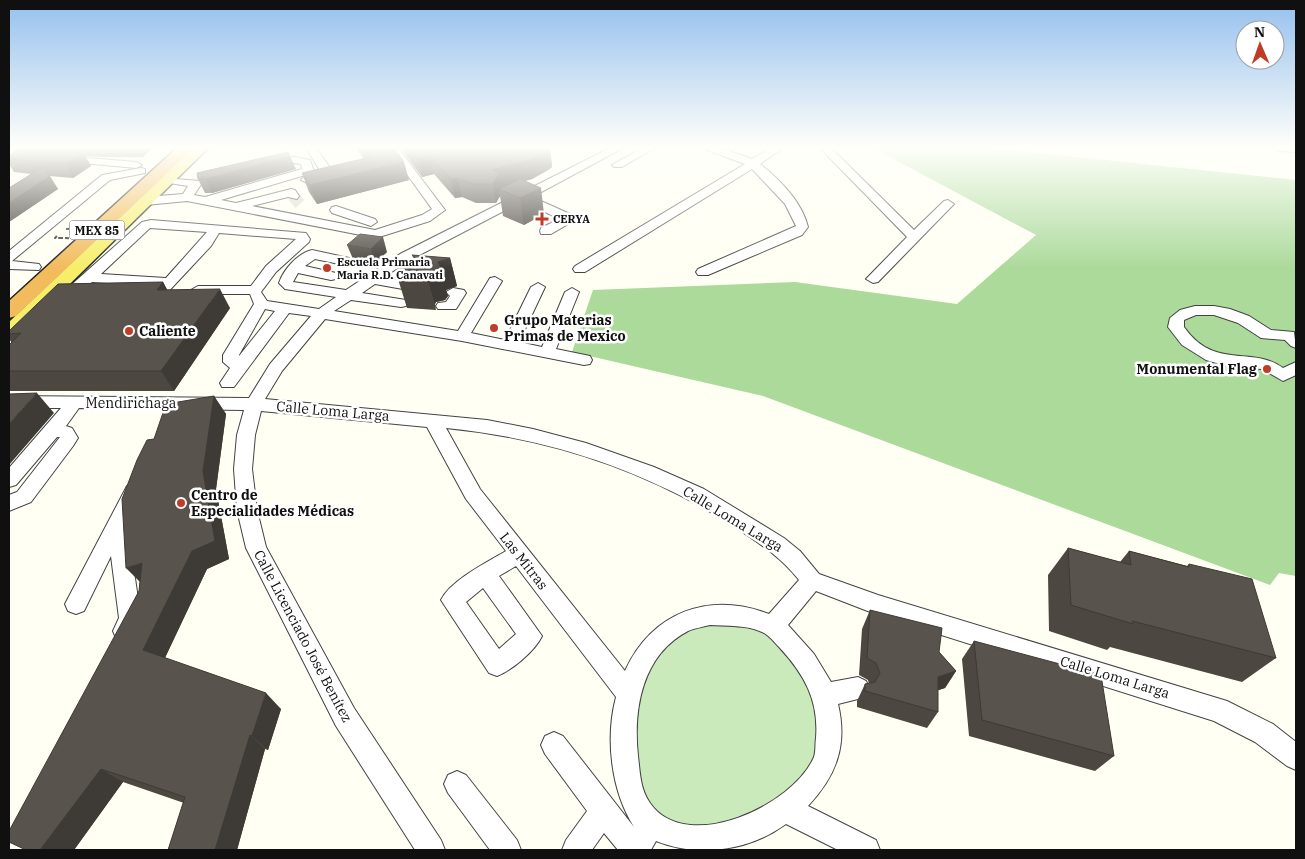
<svg xmlns="http://www.w3.org/2000/svg" width="1305" height="859" font-family="'IBM Plex Serif',serif">
<rect width="100%" height="100%" fill="#fffff3"/>
<polygon fill="#cbeabc" points="747,618 813,670 826,761 748,831 650,826 625,756 647,653 684,622"/>
<polygon fill="#acda9b" points="873,148 993,148 1296,180 1296,576 1279,573 1270,585 763,396 572,352 593,290 795,282 957,304 1036,235"/>
<g fill="none" stroke-linecap="round" stroke-linejoin="round">
<polyline stroke="#dbdbd1" stroke-width="12" stroke-dasharray="12 6" stroke-linecap="butt" points="293,196 300,204"/>
<defs>
<g id="minor">
<polygon points="306,148 316,148 331,169 326,176 307,183 301,180 303,178 319,169"/>
<polygon points="388,148 398,148 445,210 430,221 376,238 187,201 146,205 140,201 146,197 183,194 188,186 163,182 163,178 200,181 202,183 194,195 205,197 302,169 301,164 294,163 270,168 264,165 266,163 294,157 310,160 314,171 312,173 221,200 236,203 291,189 295,190 299,196 297,199 288,197 252,206 375,230 422,215 432,209"/>
<path d="M610 148H623L532 197 570 214 572 220 570 223 551 234H541L540 231 541 228 559 219 523 201 410 260 384 277 419 284 421 287 419 290 414 291 375 284 362 293 406 300 408 303 406 306 401 307 351 300 334 311 458 331 490 278 495 277 502 281 471 333 505 340 531 287 538 283 545 287 519 342 542 347 565 292 572 288 579 292 556 349 590 356 592 360 590 364 584 365 462 341 325 319 282 371 265 399 487 420 533 429 586 443 654 467 704 489 784 538 800 551 819 574 878 595 1227 701 1273 724 1296 742V770L1287 766 1255 742 1214 721 878 615 816 591 788 625 814 654 831 682 858 677 866 681 870 689 866 697 838 704C848 746 836 776 808 806L876 840 880 850H838L786 824C749 851 699 858 656 841L651 850H618L604 833 592 850H562L566 840 587 811 545 754 541 745 545 736 554 732 563 736 634 827C611 791 605 738 616 697L516 566 499 576 542 636C535 651 512 670 497 676L489 673 441 600C450 581 487 562 506 551L466 499 427 427 261 411 255 435 252 469 257 510 266 547 354 708 441 840 445 850H415L336 726 246 548 237 510 234 469 237 435 244 410 79 408 66 426 72 428 78 438 73 446 31 502 9 511V495L17 492 60 437H57L16 485 9 487V468L61 408H9V396L249 398 270 364 311 316 289 313 234 387H222L220 383 230 368 223 362V355L254 304 250 294H198L191 290 198 286H251L266 266 296 239 219 233 211 246 167 293H157L155 290 158 286 92 282 79 293H69L67 290 69 287 142 222 151 220 306 233 310 239 309 242 276 272 261 292 267 301 319 309 336 297 285 289 279 283C283 270 298 253 312 250L349 258 351 261 344 265 315 259 305 266 336 273 338 276 336 279 331 280 298 273 293 282 346 290 400 254ZM150 228 207 232 166 278 101 274ZM265 309 275 311 239 356V355ZM446 428C549 438 648 471 735 527 759 543 781 557 799 580L769 614C709 591 652 612 625 671L480 489ZM483 588 516 634 499 649 466 602ZM710 625C727 626 747 625 762 632 769 635 774 642 779 647 804 674 819 700 816 738 815 744 816 751 814 757 793 806 686 855 650 803 640 789 640 772 638 756 633 709 642 655 688 631 695 628 703 627 710 625Z"/>
<polygon points="642,148 655,148 622,167 614,167 612,165"/>
<path d="M706 148H721L752 159 771 148H783L760 164C779 179 802 202 808 227L802 235 708 275H698L696 272 698 269 796 226 785 204 752 169 585 272H575L573 269 575 266 745 164 707 150Z"/>
<polygon points="820,148 831,148 914,230 944,201 948,200 954,204 878,282 873,283 866,279 907,237"/>
<polygon points="1274,148 1296,148 1296,152 1279,151"/>
<polygon points="65,156 136,162 142,165 136,168 61,161 61,157"/>
<polygon points="141,168 145,169 145,173 110,180 12,261 39,264 41,267 39,270 9,269 9,251 102,175"/>
<polygon points="336,206 375,219 377,222 371,226 332,213 330,210 332,207"/>
<polygon points="453,288 464,290 466,293 456,309 438,309 436,306 438,303 446,302 450,296 446,292"/>
<path d="M1195 306H1214L1230 309 1249 316 1271 330 1294 332 1296 348 1291 346 1285 340 1261 338 1238 323 1214 315H1196L1184 320V327C1215 371 1252 345 1283 368L1296 362V375L1283 381 1262 369 1230 367 1206 360 1182 345 1168 327 1170 318 1180 310Z"/>
<polygon points="134,484 141,486 143,491 127,524 141,619 132,638 124,641 116,638 113,631 119,618 111,556 84,611 76,614 68,611 65,604 127,486"/>
<polygon points="457,771 466,775 517,840 521,850 490,850 448,793 444,784 448,775"/>
</g>
<polygon id="major" points="193,148 208,148 16,337 9,339 9,322"/>
<polygon id="highway" points="177,148 194,148 16,316 9,318 9,301"/>
</defs>
<use href="#minor" stroke="#434343" stroke-width="2"/>
<use href="#major" stroke="#212121" stroke-width="3"/>
<use href="#highway" stroke="#212121" stroke-width="3"/>
<g stroke="#323232" stroke-width="2" stroke-dasharray="4 2" stroke-linecap="butt">
<polyline points="66,229 77,228"/>
<polyline points="57,236 55,238 59,238"/>
</g>
<use href="#minor" fill="#fff" fill-rule="evenodd"/>
<use href="#major" fill="#f6ee6b" fill-rule="evenodd"/>
<use href="#highway" fill="#f2bc5d" fill-rule="evenodd"/>
<polyline stroke="#323232" stroke-width="2" stroke-dasharray="4 2" stroke-linecap="butt" points="59,238 117,239"/>
</g>
<g fill="#4c4741">
<polygon points="38,148 152,148 143,157 104,157 85,156 91,166 73,178 49,176 58,189 9,222 9,188 31,174 14,172 9,164 9,156 39,149"/>
<polygon points="356,148 394,148 409,180 317,204 309,192 302,173 364,159"/>
<polygon points="400,148 550,148 552,167 548,170 532,179 525,181 544,214 524,225 503,216 500,196 496,203 476,203 462,197 455,198 434,174 422,177"/>
<polygon points="296,169 212,193 205,193 198,179"/>
<polygon points="347,245 387,252 375,263 353,259"/>
<polygon points="412,255 450,258 457,286 446,290 448,296 445,300 436,302 435,304 436,310 407,308 398,279 399,278 397,270 413,263 414,260"/>
<polygon points="163,282 167,290 230,308 174,391 9,391 9,345 12,343 9,339 9,331"/>
<polygon points="214,396 226,414 216,489 229,559 207,569 165,658 281,709 268,750 265,749 237,850 168,850 184,803 123,782 74,850 26,850 139,591 154,439"/>
<polygon points="1068,548 1120,562 1129,551 1187,566 1189,564 1276,658 1242,682 1110,647 1107,650 1049,631 1048,575"/>
<polygon points="870,610 939,652 956,671 945,688 938,690 938,712 927,728 857,707 857,701 865,684 869,684 868,680 859,675 862,629"/>
<polygon points="974,641 1114,756 1095,771 969,736 962,659"/>
</g>
<g fill="#3e3a35">
<polygon points="138,148 152,148 143,157"/>
<polygon points="550,148 552,167 548,170 532,179 501,187 501,191 499,189 500,196 496,203 493,184 492,170"/>
<polygon points="83,153 91,166 73,178 65,164"/>
<polygon points="290,156 296,169 212,193 206,179"/>
<polygon points="430,156 434,174 422,177 418,159"/>
<polygon points="404,162 409,180 317,204 310,185"/>
<polygon points="50,176 58,189 9,222 9,203"/>
<polygon points="458,178 462,197 455,198 451,179"/>
<polygon points="541,188 544,214 524,225 520,198"/>
<polygon points="383,237 387,252 375,263 371,249"/>
<polygon points="450,258 457,286 446,290 448,296 445,300 436,302 435,304 427,277 438,262"/>
<polygon points="163,282 174,302 157,290"/>
<polygon points="220,289 230,308 174,391 161,371"/>
<polygon points="37,393 54,413 9,465 9,424"/>
<polygon points="214,396 226,414 216,489 229,559 207,569 161,666 143,650 192,551"/>
<polygon points="142,563 143,585 126,568"/>
<polygon points="956,671 945,688 927,694 938,677"/>
<polygon points="266,693 281,709 268,750 252,736"/>
<polygon points="250,735 265,749 237,850 215,850"/>
<polygon points="101,769 123,782 74,850 40,850"/>
</g>
<g fill="#58534c" stroke="#3e3a35">
<polygon points="20,148 25,148 83,153 65,164 9,159 9,156"/>
<polygon points="364,148 394,148 404,162 310,185 302,173 371,157"/>
<polygon points="409,148 550,148 546,152 530,160 492,170 499,173 493,184 472,184 458,178 451,179 430,156 418,159"/>
<polygon points="288,152 290,156 206,179 198,179 197,173"/>
<polygon points="43,167 50,176 9,203 9,188"/>
<polygon points="520,179 541,188 520,198 499,189"/>
<polygon points="360,234 383,237 371,249 347,245"/>
<polygon points="412,255 450,258 438,262 441,268 438,272 429,274 427,277 429,282 398,279 401,274 397,270 402,264 413,263 415,258"/>
<polygon points="163,282 157,290 220,289 161,371 9,371 9,345 21,333 9,334 9,331 58,284"/>
<polygon points="37,393 9,424 9,394"/>
<polygon points="214,396 203,471 215,541 192,551 143,650 266,693 252,736 250,735 215,850 168,850 185,797 101,769 40,850 26,850 9,842 9,831 139,591 142,563 126,568 122,499 137,460 147,440 154,439 166,404"/>
<polygon points="1068,548 1131,565 1129,551 1189,567 1189,564 1252,579 1276,658 1132,621 1133,624 1071,605"/>
<polygon points="870,610 942,628 939,652 956,671 938,677 938,712 865,691 865,684 875,682 880,673 876,663 867,658"/>
<polygon points="974,641 1101,675 1114,756 982,720"/>
</g>
<linearGradient id="sky" x2="0" y2="1"><stop stop-color="#95c0ee"/><stop offset="0.55" stop-color="#fffffa"/><stop offset="1" stop-color="#fffffa" stop-opacity="0"/></linearGradient>
<rect width="1305" height="268" fill="url(#sky)"/>
<g fill="#bf3c28" stroke="#fff" stroke-width="2">
<path d="M539.5 211.5h5v5h5v5h-5v5h-5v-5h-5v-5h5z"/>
<circle cx="327" cy="268" r="5"/>
<circle cx="494" cy="328" r="5"/>
<circle cx="129" cy="331" r="5"/>
<circle cx="1267" cy="369" r="5"/>
<circle cx="181" cy="503" r="5"/>
</g>
<g text-anchor="middle" dominant-baseline="central" stroke-width="5" stroke-linejoin="round" paint-order="stroke">
<g font-size="11" font-weight="bold" fill="#101010" stroke="#fff" text-anchor="start">
<text x="553" y="219">CERYA</text>
<text x="337" y="262">Escuela Primaria<tspan x="337" dy="13">Maria R.D. Canavati</tspan></text>
</g>
<rect fill="#fff" stroke="#585858" stroke-width="1" x="69.5" y="220.5" width="55" height="19" rx="4"/>
<g font-size="12" font-weight="bold" fill="#101010">
<text x="97" y="230">MEX 85</text>
</g>
<g font-size="14" font-weight="bold" fill="#101010" stroke="#fff" text-anchor="start">
<text x="504" y="320">Grupo Materias<tspan x="504" dy="16">Primas de Mexico</tspan></text>
<text x="139" y="331">Caliente</text>
<text x="1257" y="369" text-anchor="end">Monumental Flag</text>
<text x="191" y="495">Centro de<tspan x="191" dy="16">Especialidades Médicas</tspan></text>
</g>
<g font-size="14" fill="#101010" stroke="#fff">
<text x="131" y="403">Mendirichaga</text>
<text transform="translate(333 411) rotate(5)">Calle Loma Larga</text>
<text transform="translate(733 519) rotate(31)">Calle Loma Larga</text>
<text transform="translate(524 561) rotate(52)">Las Mitras</text>
<text transform="translate(303 636) rotate(62)">Calle Licenciado José Benítez</text>
<text transform="translate(1115 677) rotate(17)">Calle Loma Larga</text>
</g>
</g>
<rect width="1305" height="859" fill="none" stroke="#101010" stroke-width="20"/>
<g transform="translate(1260 45) rotate(358)"><circle r="24" fill="#ffffff" stroke="#9f9f9f"/>
<path d="M0-4L9 19L0 12L-9 19Z" fill="#bf3c28"/>
<text y="-8" font-size="14" font-weight="bold" text-anchor="middle" fill="#101010">N</text>
</g>
</svg>
